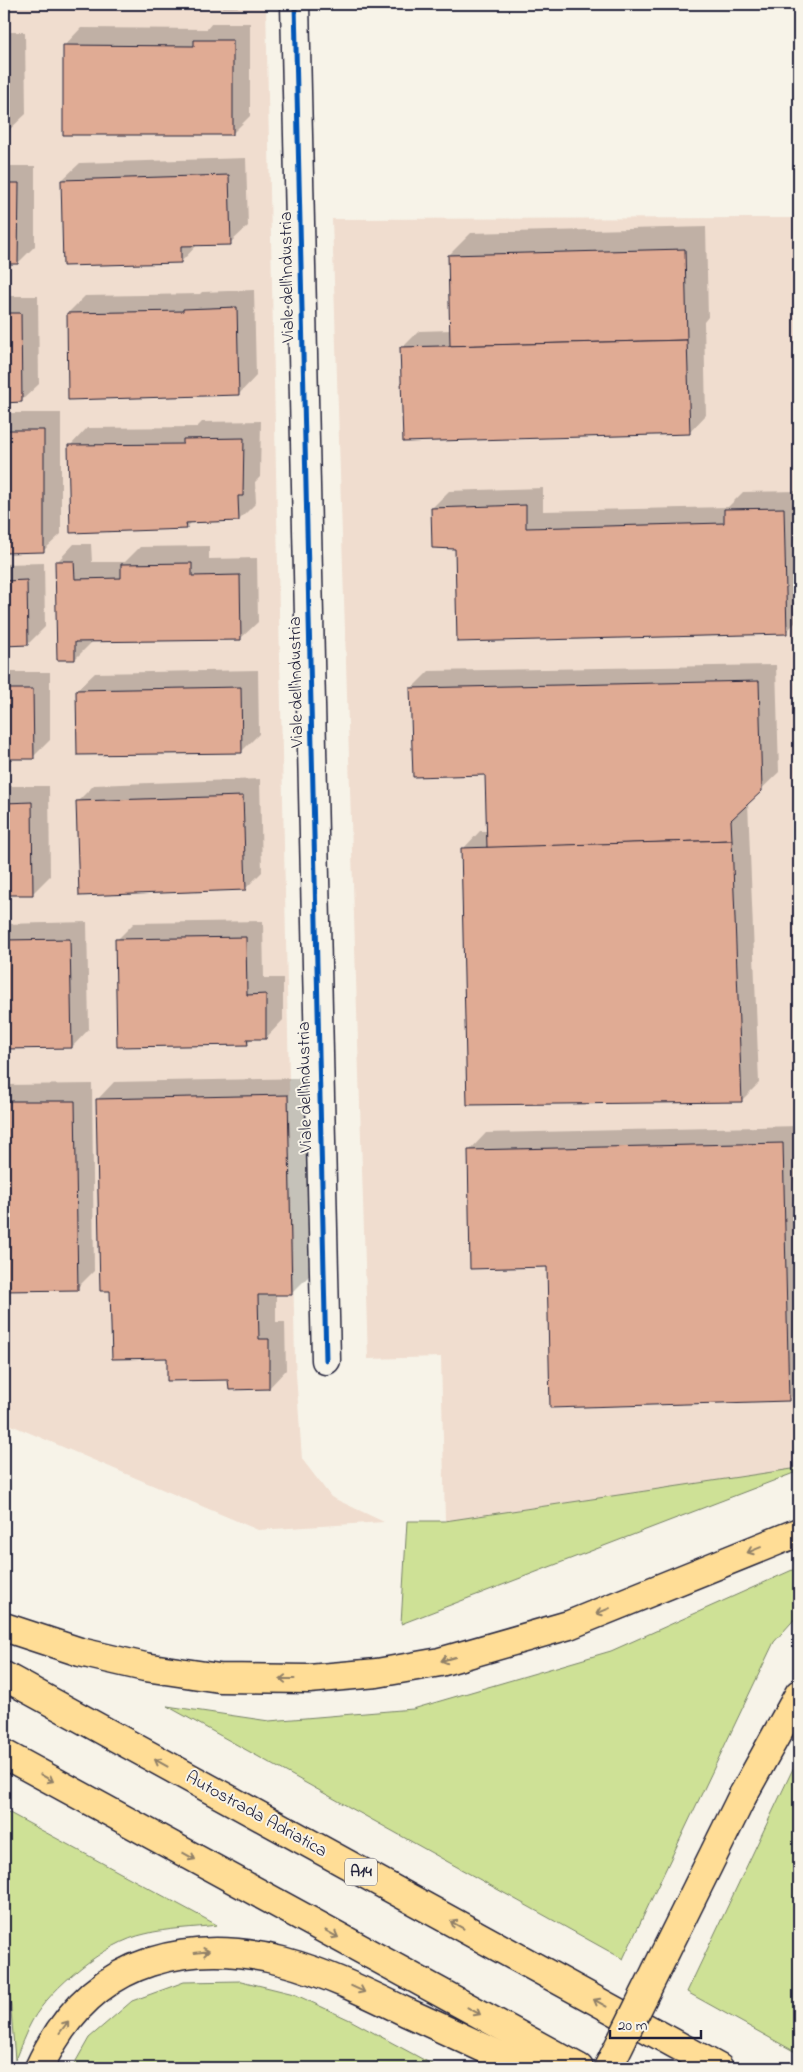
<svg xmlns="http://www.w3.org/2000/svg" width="803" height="2072" font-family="'Indie Flower',sans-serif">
<rect width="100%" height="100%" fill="#f7f3e8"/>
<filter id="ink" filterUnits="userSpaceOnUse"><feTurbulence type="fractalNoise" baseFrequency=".02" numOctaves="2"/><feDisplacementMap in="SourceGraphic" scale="10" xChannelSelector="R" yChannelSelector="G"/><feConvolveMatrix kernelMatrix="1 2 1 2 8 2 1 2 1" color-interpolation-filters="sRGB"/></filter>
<g filter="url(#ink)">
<g fill="#f0ddcf">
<polygon points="4,4 266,4 295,1360 302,1459 331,1497 384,1522 258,1530 4,1422"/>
<polygon points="799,218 799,1468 445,1521 441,1357 368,1359 332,219"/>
</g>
<g fill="#cee196" stroke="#788268">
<polygon points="799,1468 799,1471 401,1624 407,1521 445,1521"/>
<polygon points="799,1567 799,1614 774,1642 623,1959 167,1706 269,1721 413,1709 611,1651"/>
<polygon points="799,1756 799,2054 687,1992"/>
<path d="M4 1810 217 1925C194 1928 168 1928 145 1934 106 1942 51 1987 32 2021 25 2033 20 2048 15 2060L7 1960 4 1948Z"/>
<polygon points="241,1981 294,1994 350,2020 439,2068 72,2068 89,2038 132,2001 184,1982"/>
</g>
<g fill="#0003">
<polygon points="171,4 238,4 172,6"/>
<polygon points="212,23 250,23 250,116 232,134 64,46 81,28 207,29"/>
<polygon points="4,32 25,32 26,114 8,131 4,131"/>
<polygon points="246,158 248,226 230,243 198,244 181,262 62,180 80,163"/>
<polygon points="4,166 35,166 35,246 18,263 4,263"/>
<polygon points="706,227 708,317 704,322 706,415 689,433 402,348 419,331 451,330 449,255 471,233"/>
<polygon points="254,290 256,376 239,394 68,313 85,296 200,294 202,292"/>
<polygon points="4,296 38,296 39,384 21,401 4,401"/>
<polygon points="4,413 61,413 61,534 43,551 4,551"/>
<polygon points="261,421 260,477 255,482 256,503 239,520 192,522 186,528 70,446 87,428 197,427 202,422"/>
<polygon points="543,488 543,511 728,507 743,492 799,491 799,619 786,632 456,548 432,508 449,491"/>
<polygon points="74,544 91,544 92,562 125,562 140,547 209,546 209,559 257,558 258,622 240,639 93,641 75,659 57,562"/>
<polygon points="44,563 45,627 28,644 4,645 4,564"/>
<polygon points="776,665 779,772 748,802 759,1083 741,1101 463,849 480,831 488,831 486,773 411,689 429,671"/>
<polygon points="258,670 259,734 242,751 77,690 95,673"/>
<polygon points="4,672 50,672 50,740 33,757 4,758"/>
<polygon points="260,779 262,872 245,889 77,802 94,785"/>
<polygon points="4,786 49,786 50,876 33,893 4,894"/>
<polygon points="263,921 264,978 283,978 283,1020 266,1038 253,1038 247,1044 117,940 134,923"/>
<polygon points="87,922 89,1029 72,1047 4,1048 4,924"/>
<polygon points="305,1078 309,1276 292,1293 276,1294 276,1322 285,1322 286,1370 269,1388 229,1379 168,1356 112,1289 97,1100 114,1082"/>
<polygon points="92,1084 94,1271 77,1288 4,1289 4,1085"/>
<polygon points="799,1126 799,1389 789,1400 548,1265 469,1151 486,1133"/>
</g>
<g fill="#e0ab94" stroke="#22223b">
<polygon points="170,4 238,4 238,6 170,7"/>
<polygon points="194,40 233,40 233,135 63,135 63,45 194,46"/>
<polygon points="4,49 8,49 9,132 4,132"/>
<polygon points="229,175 231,245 181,246 181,263 63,266 61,180"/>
<polygon points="4,183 19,183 18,264 4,264"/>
<polygon points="685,249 687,340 450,346 448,255"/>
<polygon points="237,307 239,395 68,400 67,313 183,311 183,309"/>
<polygon points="4,313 21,313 22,402 4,403"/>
<polygon points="687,340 690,434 403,442 400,347"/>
<polygon points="4,430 44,430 44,552 4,553"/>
<polygon points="244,438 243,496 238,496 239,521 186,523 187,529 70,533 68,445 183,444 183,439"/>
<polygon points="526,505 526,528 724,523 724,509 784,508 787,634 457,642 455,549 432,548 431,508"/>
<polygon points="55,561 74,561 75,579 121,578 121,564 192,563 192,576 240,575 241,640 75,642 75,660 57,660"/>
<polygon points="27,580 28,645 4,646 4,581"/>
<polygon points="759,681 762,791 731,820 732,840 487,848 485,775 413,777 410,688"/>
<polygon points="241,687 242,753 77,755 76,690"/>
<polygon points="4,689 33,689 34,759 4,759"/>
<polygon points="243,796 246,890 79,896 76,801"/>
<polygon points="32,802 33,895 4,895 4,803"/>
<polygon points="732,840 742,1102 467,1105 461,848"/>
<polygon points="246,937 247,995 266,994 266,1039 247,1039 248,1045 117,1047 115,939"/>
<polygon points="70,939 72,1048 4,1049 4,940"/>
<polygon points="288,1095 292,1295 258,1295 259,1339 269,1339 269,1389 229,1390 228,1380 167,1381 167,1358 112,1359 110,1291 100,1291 96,1099"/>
<polygon points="4,1101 75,1101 78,1290 4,1291"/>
<polygon points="783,1143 789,1401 550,1408 547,1267 470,1269 468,1150"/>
</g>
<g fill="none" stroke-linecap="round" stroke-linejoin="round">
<defs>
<polyline id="minor" points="295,4 326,1360"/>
<g id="highway">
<polyline points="4,1627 80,1652 145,1667 219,1678 309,1679 377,1673 440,1662 569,1625 799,1532"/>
<polyline points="4,1676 719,2068"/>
<polyline points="4,1754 579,2068"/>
<polyline points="743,1795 799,1694"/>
<path d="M39 2068C62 2018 97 1979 150 1962 243 1933 324 1972 406 2012 446 2030 486 2049 526 2068"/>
</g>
</defs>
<use href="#minor" stroke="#22223b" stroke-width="31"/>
<use href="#highway" stroke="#22223b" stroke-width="31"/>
<use href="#minor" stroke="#f7f3e8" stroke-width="28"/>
<use href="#highway" stroke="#ffdd96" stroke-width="28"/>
<defs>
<polyline id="highway-bridge" points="608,2068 743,1795"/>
</defs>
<use href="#highway-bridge" stroke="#22223b" stroke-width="31" stroke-linecap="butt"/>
<use href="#highway-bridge" stroke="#ffdd96" stroke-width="28"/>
<defs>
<polyline id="cycleway" points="295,4 326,1360"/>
</defs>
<use href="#cycleway" stroke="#f7f3e8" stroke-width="8"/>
<use href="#cycleway" stroke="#0057b8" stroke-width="5"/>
</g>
<defs><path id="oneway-shaft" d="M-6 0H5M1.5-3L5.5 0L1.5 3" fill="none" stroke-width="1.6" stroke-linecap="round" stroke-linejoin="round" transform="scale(1.25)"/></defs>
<g stroke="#908068">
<use href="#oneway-shaft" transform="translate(754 1550) rotate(158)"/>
<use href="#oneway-shaft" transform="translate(603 1611) rotate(158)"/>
<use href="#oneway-shaft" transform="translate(448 1659) rotate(164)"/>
<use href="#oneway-shaft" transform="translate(287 1679) rotate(-180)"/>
<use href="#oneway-shaft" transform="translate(161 1763) rotate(-151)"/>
<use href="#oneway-shaft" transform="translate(47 1778) rotate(29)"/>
<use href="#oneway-shaft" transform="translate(189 1856) rotate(29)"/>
<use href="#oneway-shaft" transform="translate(457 1925) rotate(-151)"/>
<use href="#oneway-shaft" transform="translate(332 1934) rotate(29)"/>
<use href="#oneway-shaft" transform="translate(202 1952) rotate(-7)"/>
<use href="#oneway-shaft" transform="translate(358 1989) rotate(25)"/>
<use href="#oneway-shaft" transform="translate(600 2003) rotate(-151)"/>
<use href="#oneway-shaft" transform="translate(474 2011) rotate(29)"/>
<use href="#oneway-shaft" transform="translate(64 2027) rotate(-53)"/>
</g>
</g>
<g text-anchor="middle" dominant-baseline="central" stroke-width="4" stroke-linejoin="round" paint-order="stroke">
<rect fill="#f7f3e8" stroke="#62616f" stroke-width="1" x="345" y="1858.5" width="32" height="27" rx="4"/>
<g font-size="16" font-weight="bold" fill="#22223b">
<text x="361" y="1872">A14</text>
</g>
<g font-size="18" fill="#22223b" stroke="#f7f3e8">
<text transform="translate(288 277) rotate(-91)">Viale dell'Industria</text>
<text transform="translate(297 682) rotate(-91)">Viale dell'Industria</text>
<text transform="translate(306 1087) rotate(-91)">Viale dell'Industria</text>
<text transform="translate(256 1815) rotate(29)">Autostrada Adriatica</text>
</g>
</g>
<rect width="803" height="2072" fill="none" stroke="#f7f3e8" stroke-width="20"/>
<rect x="10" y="10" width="783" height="2052" fill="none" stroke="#22223b" stroke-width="2" filter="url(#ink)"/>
<path d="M610 2030v8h91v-8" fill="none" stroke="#22223b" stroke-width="2.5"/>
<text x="618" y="2030" font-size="15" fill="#22223b" stroke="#f7f3e8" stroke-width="4" paint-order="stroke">20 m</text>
</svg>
